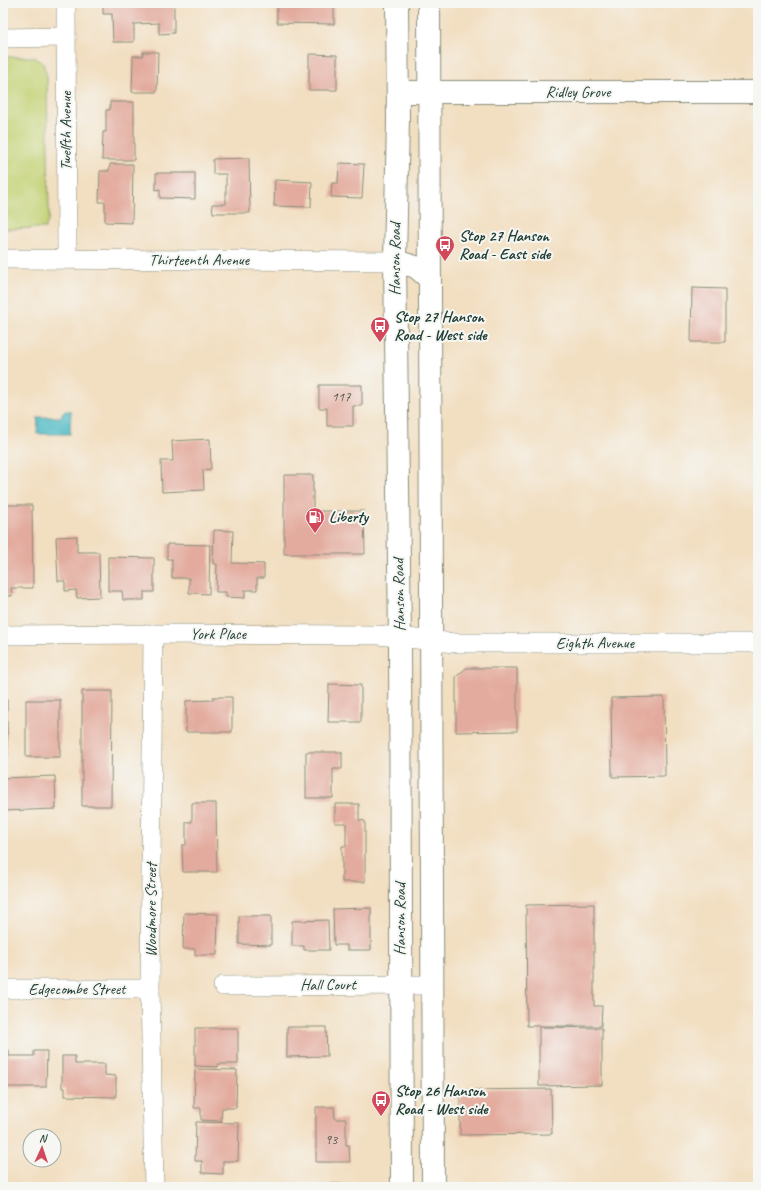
<svg xmlns="http://www.w3.org/2000/svg" width="761" height="1190" font-family="Caveat,sans-serif">
<rect width="100%" height="100%" fill="#f6f6f2"/>
<filter id="ink" filterUnits="userSpaceOnUse"><feTurbulence type="fractalNoise" baseFrequency=".025" numOctaves="2"/><feDisplacementMap in="SourceGraphic" scale="8" xChannelSelector="R" yChannelSelector="G"/><feConvolveMatrix kernelMatrix="1 2 1 2 8 2 1 2 1" color-interpolation-filters="sRGB"/></filter>
<filter id="wash" filterUnits="userSpaceOnUse"><feTurbulence type="fractalNoise" baseFrequency=".012" numOctaves="4" result="noise"/><feDisplacementMap in="SourceGraphic" scale="16" xChannelSelector="R" yChannelSelector="G"/><feGaussianBlur stdDeviation="0.9" result="paint"/><feColorMatrix in="noise" values="0 0 0 0 0 0 0 0 0 0 0 0 0 0 0 0 0 1.4 0 .05"/><feComposite in="paint" operator="in"/></filter>
<g filter="url(#wash)">
<rect width="100%" height="100%" fill="#f2dec0"/>
<polygon fill="#c3d173" stroke="#718754" points="3,57 33,57 43,63 47,77 49,219 45,228 3,229"/>
<polygon fill="#4bb9c4" stroke="#357b7c" points="64,411 71,411 70,434 37,434 38,417 61,417"/>
<g id="blocks">
<g fill="#e3ab9e">
<polygon points="103,3 174,3 174,33 159,34 159,23 134,24 134,42 113,42 112,14 103,14"/>
<polygon points="277,3 334,3 334,24 277,23"/>
<polygon points="143,52 158,52 157,92 132,92 133,56 143,56"/>
<polygon points="309,54 337,55 337,90 309,90"/>
<polygon points="110,102 134,102 134,160 102,160 103,132 106,132 106,110 110,110"/>
<polygon points="249,158 250,213 213,213 212,204 226,204 226,174 213,174 213,159"/>
<polygon points="339,163 364,164 362,198 331,197 332,183 338,183"/>
<polygon points="110,164 133,164 132,223 105,222 105,202 99,202 100,171 109,171"/>
<polygon points="156,173 195,173 195,199 160,198 160,189 156,190"/>
<polygon points="275,180 312,182 311,207 274,206"/>
<polygon points="692,288 725,289 725,342 691,342"/>
<polygon points="319,385 362,385 362,406 353,406 353,426 327,426 327,408 319,408"/>
<polygon points="210,439 211,469 203,470 204,490 162,492 161,461 173,461 172,441"/>
<polygon points="284,475 313,475 313,511 364,511 365,554 284,554"/>
<polygon points="3,505 32,505 33,588 11,588 12,596 3,596"/>
<polygon points="214,530 233,531 232,563 264,564 264,578 257,578 257,590 245,590 245,598 226,597 226,592 216,592 217,564 213,564"/>
<polygon points="77,536 77,552 99,552 100,597 77,598 76,590 65,591 65,581 58,581 56,537"/>
<polygon points="167,544 210,545 209,594 189,593 189,578 172,578 172,559 167,559"/>
<polygon points="108,557 154,558 154,592 144,592 144,600 123,600 122,591 108,591"/>
<polygon points="466,668 517,668 517,731 456,732 456,677"/>
<polygon points="329,684 361,685 361,722 328,722"/>
<polygon points="82,691 112,691 111,806 82,806"/>
<polygon points="213,697 232,697 232,732 186,732 186,701 213,700"/>
<polygon points="664,697 665,776 612,777 611,698"/>
<rect x="3" y="700" width="4" height="55"/>
<rect x="26" y="700" width="34" height="57"/>
<polygon points="306,752 342,752 342,769 333,769 333,798 306,798"/>
<polygon points="55,776 56,809 3,811 3,778"/>
<polygon points="192,803 216,803 217,872 183,872 182,845 186,845 186,822 192,822"/>
<polygon points="335,804 359,804 359,820 365,821 365,882 342,882 342,846 346,846 346,823 335,823"/>
<polygon points="594,904 594,1006 602,1006 601,1026 527,1026 526,905"/>
<polygon points="371,908 371,950 347,950 347,945 334,945 333,909"/>
<polygon points="184,913 218,914 217,955 195,955 195,949 183,949"/>
<polygon points="239,916 271,916 271,945 239,944"/>
<polygon points="328,920 329,950 304,950 304,946 292,946 292,921"/>
<polygon points="287,1027 326,1027 327,1056 287,1057"/>
<polygon points="539,1027 602,1028 602,1085 539,1086"/>
<polygon points="195,1028 238,1028 238,1064 218,1064 218,1067 195,1066"/>
<polygon points="3,1050 9,1050 9,1056 34,1056 34,1051 47,1051 46,1087 3,1087"/>
<polygon points="62,1056 75,1056 75,1064 105,1064 105,1075 116,1076 116,1097 65,1096 65,1088 62,1088"/>
<polygon points="195,1069 237,1070 236,1108 222,1108 221,1121 201,1120 201,1108 194,1108"/>
<polygon points="551,1089 552,1134 460,1135 460,1090"/>
<polygon points="316,1107 334,1107 335,1119 346,1119 346,1145 349,1145 350,1162 316,1162"/>
<polygon points="196,1122 239,1123 238,1161 223,1161 223,1174 202,1173 202,1161 195,1161"/>
<rect x="330" y="1184" width="23" height="3"/>
</g>
</g>
</g>
<g filter="url(#ink)">
<use href="#blocks" fill-opacity="0" stroke="#888e7a" stroke-width="1"/>
<g fill="none" stroke-linecap="round" stroke-linejoin="round">
<defs>
<g id="minor">
<polyline points="66,3 67,259"/>
<polyline points="3,38 66,37"/>
<polyline points="3,259 395,261"/>
<polyline points="153,634 150,989 154,1187"/>
<polyline points="3,635 153,634 378,635 455,643 758,643"/>
<polyline points="223,986 432,985"/>
<polyline points="3,989 150,989"/>
</g>
<polyline id="tertiary" points="398,92 758,92"/>
<g id="secondary">
<polyline points="397,3 398,120 395,261 400,637 402,1187"/>
<polyline points="429,3 433,1187"/>
<polyline points="395,261 416,267 430,279"/>
</g>
</defs>
<use href="#minor" stroke="#888e7a" stroke-width="20"/>
<use href="#tertiary" stroke="#888e7a" stroke-width="24"/>
<use href="#secondary" stroke="#888e7a" stroke-width="24"/>
<use href="#minor" stroke="#fff" stroke-width="19"/>
<use href="#tertiary" stroke="#fff" stroke-width="22"/>
<use href="#secondary" stroke="#fff" stroke-width="22"/>
</g>
</g>
<defs>
<symbol id="bus-pin" viewBox="-11 -11 22 30"><path d="M0 17L-7.5 6A9.5 9.5 0 1 1 7.5 6Z" fill="#d1495b" stroke="#f6f6f2"/><path d="M-5-6H5V4H4V6H2V4H-2V6H-4V4H-5ZM-3.5-4V0h7V-4ZM-3.5 1.2v1.5H-2V1.2ZM2 1.2v1.5H3.5V1.2Z" fill="#fff"/></symbol>
<symbol id="fuel-pin" viewBox="-11 -11 22 30"><path d="M0 17L-7.5 6A9.5 9.5 0 1 1 7.5 6Z" fill="#d1495b" stroke="#f6f6f2"/><path d="M-5.5-6h7V0h2V4h1.3V-2.5L3-4.5l.8-.8L6-3V5H2.5V1h-1V6h-7ZM-4.2-4.7v3.2H.2V-4.7Z" fill="#fff"/></symbol>
</defs>
<g fill-rule="evenodd">
<use href="#bus-pin" x="434" y="234" width="22" height="30"/>
<use href="#bus-pin" x="369" y="315" width="22" height="30"/>
<use href="#fuel-pin" x="304" y="506" width="22" height="30"/>
<use href="#bus-pin" x="370" y="1089" width="22" height="30"/>
</g>
<g text-anchor="middle" dominant-baseline="central" stroke-width="4" stroke-linejoin="round" paint-order="stroke">
<g font-size="14" fill="#50584e">
<text x="341" y="396">117</text>
<text x="331" y="1139">93</text>
</g>
<g font-size="16" fill="#1f3d34" stroke="#f6f6f2">
<text x="578" y="92">Ridley Grove</text>
<text transform="translate(66 131) rotate(-90)">Twelfth Avenue</text>
<text transform="translate(395 259) rotate(-90)">Hanson Road</text>
<text x="199" y="260">Thirteenth Avenue</text>
<text transform="translate(399 595) rotate(-91)">Hanson Road</text>
<text x="218" y="634">York Place</text>
<text x="595" y="643">Eighth Avenue</text>
<text transform="translate(151 910) rotate(-90)">Woodmore Street</text>
<text transform="translate(400 919) rotate(-90)">Hanson Road</text>
<text x="328" y="985">Hall Court</text>
<text x="77" y="989">Edgecombe Street</text>
</g>
<g font-size="16" font-weight="bold" fill="#1f3d34" stroke="#f6f6f2" text-anchor="start">
<text x="459" y="236">Stop 27 Hanson<tspan x="459" dy="18">Road - East side</tspan></text>
<text x="394" y="317">Stop 27 Hanson<tspan x="394" dy="18">Road - West side</tspan></text>
<text x="329" y="517">Liberty</text>
<text x="395" y="1091">Stop 26 Hanson<tspan x="395" dy="18">Road - West side</tspan></text>
</g>
</g>
<rect width="761" height="1190" fill="none" stroke="#f6f6f2" stroke-width="16"/>
<g transform="translate(42 1148) rotate(3)"><circle r="19" fill="#f6f6f2" stroke="#a0aca6"/>
<path d="M0-3L7 15L0 10L-7 15Z" fill="#d1495b"/>
<text y="-6" font-size="11" font-weight="bold" text-anchor="middle" fill="#1f3d34">N</text>
</g>
</svg>
